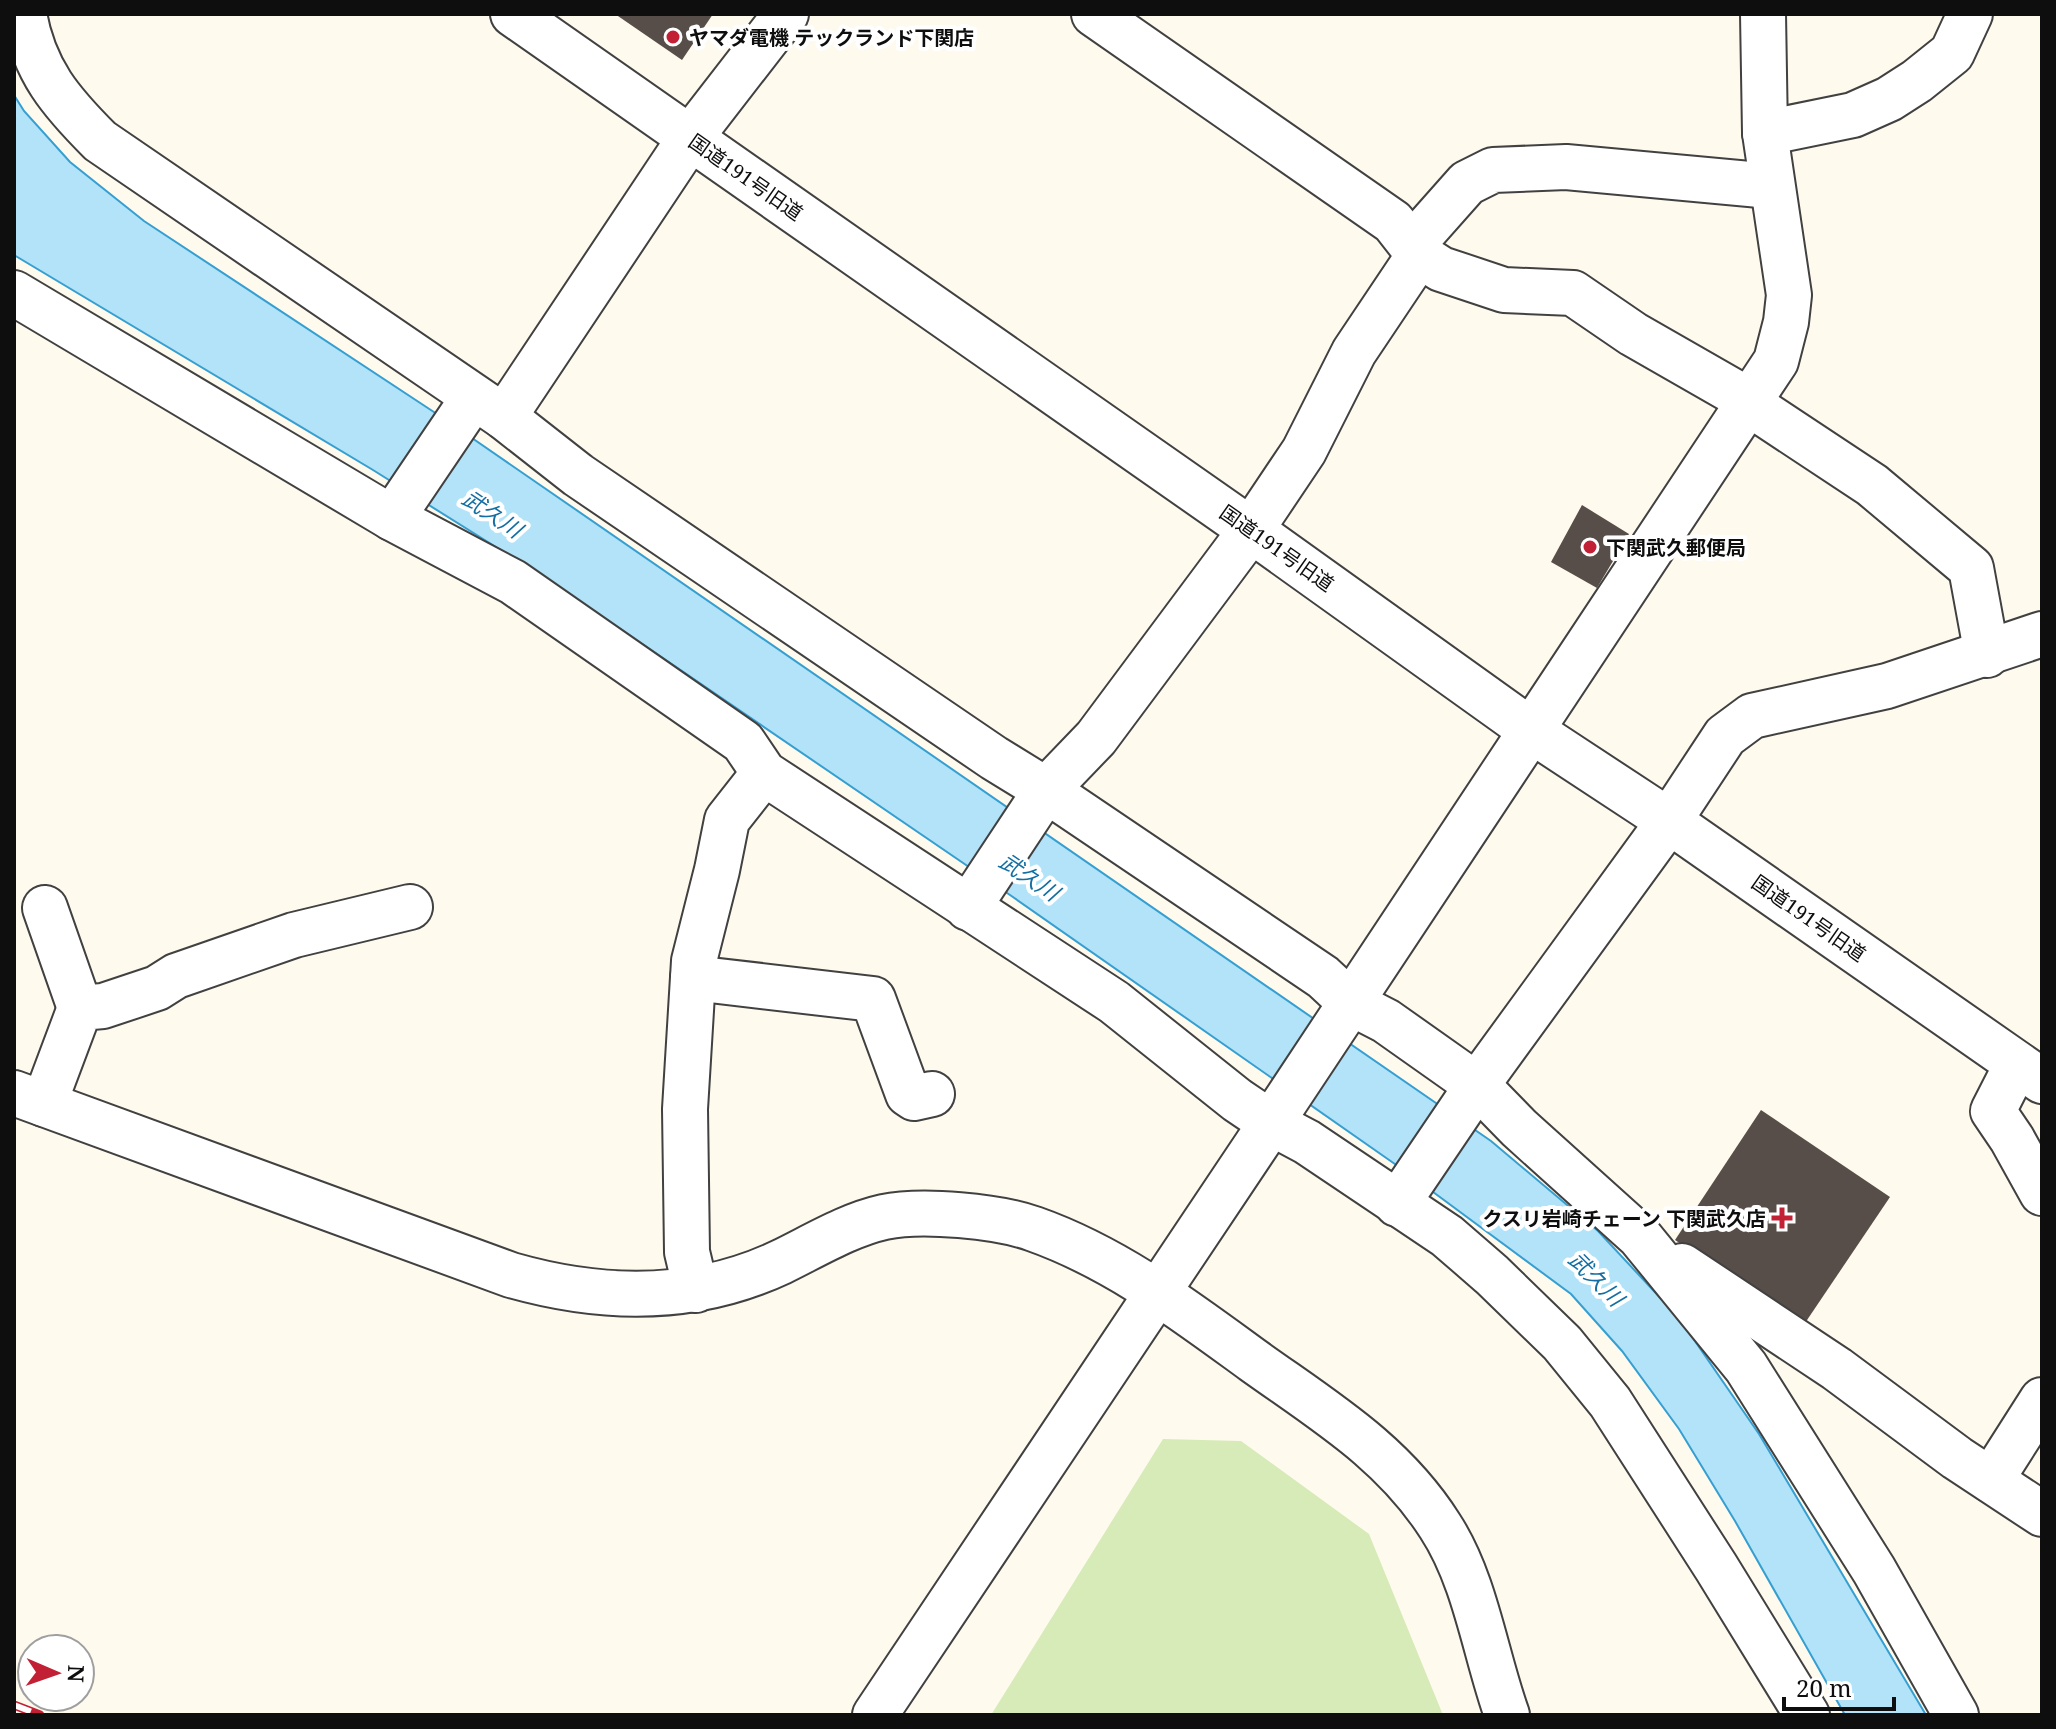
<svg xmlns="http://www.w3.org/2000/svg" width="2056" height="1729" font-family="'Noto Serif','Noto Sans JP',serif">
<rect width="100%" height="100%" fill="#fffaee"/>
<polygon fill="#d6ebb7" points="1163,1439 1241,1441 1369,1534 1443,1715 991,1715"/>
<polygon fill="#b2e3f8" stroke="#369fd1" stroke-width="2" points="14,95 24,111 70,162 144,221 443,418 1491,1141 1598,1231 1679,1318 1759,1434 1926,1715 1845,1715 1735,1521 1679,1429 1622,1351 1571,1294 1402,1169 1010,895 550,581 373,470 14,255"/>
<g fill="#574e4a">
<polygon points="615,14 713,14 682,60"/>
<polygon points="1582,505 1629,534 1597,588 1551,562"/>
<polygon points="1761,1110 1890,1197 1803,1326 1675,1240"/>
</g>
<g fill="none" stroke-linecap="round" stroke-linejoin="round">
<defs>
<g id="minor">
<path d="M24 14C34 71 61 102 100 141L504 417 578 475 994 758 1046 790 1323 977 1351 1003 1386 1021 1478 1086 1519 1128 1640 1237 1746 1367 1874 1570 1956 1715"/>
<polyline points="513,14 1251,530 1532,731 1669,821 2042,1081"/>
<polyline points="1094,14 1393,222 1419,255 1441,269 1504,290 1573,293 1633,334 1736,393 1748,403 1872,485 1971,568 1987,655"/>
<polyline points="1765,133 1853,115 1889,99 1917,81 1952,53 1970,14"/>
<polyline points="1412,245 1467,183 1493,170 1566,167 1771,186"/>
<polyline points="14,293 392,518 513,582 743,742 764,773 1114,1002 1237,1100 1271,1123 1307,1142 1447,1236 1492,1275 1562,1343 1610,1402 1716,1567 1807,1715"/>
<polyline points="504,417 690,138 786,14"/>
<polyline points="392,518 465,410"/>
<polyline points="45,908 80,1008"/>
<polyline points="968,908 1046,790 1096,738 1251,530 1304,451 1354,352 1419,255"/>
<polyline points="693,978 873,999 908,1094 914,1098 932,1094"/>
<polyline points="2017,1064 1993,1111 2012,1139 2042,1193"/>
<path d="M14 1093 511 1275C602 1301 694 1303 781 1262 814 1246 848 1225 884 1217 922 1209 998 1216 1034 1229 1116 1258 1184 1310 1254 1361 1324 1411 1393 1452 1440 1526 1476 1581 1485 1654 1507 1715"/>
<polyline points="44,1104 80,1008 103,1006 157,988 176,976 294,935 410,907"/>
<polyline points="1397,1204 1487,1071 1669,821 1725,736 1752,716 1887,686 2042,634"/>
<polyline points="1682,1266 1837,1369 1957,1458 2042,1514"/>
<polyline points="696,1290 687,1252 685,1109 694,961 717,870 727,820 764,773"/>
<polyline points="1991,1480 2042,1400"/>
<polyline points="875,1715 1271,1123 1776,361 1786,322 1789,295 1765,133 1763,14"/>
</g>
</defs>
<use href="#minor" stroke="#414141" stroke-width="48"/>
<use href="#minor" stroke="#fff" stroke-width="44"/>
<defs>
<polyline id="rail" points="14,1705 40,1715"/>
</defs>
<use href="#rail" stroke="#c22135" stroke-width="9"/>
<use href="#rail" stroke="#fff" stroke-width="6" stroke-dasharray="18" stroke-linecap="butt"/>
</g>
<g fill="#c22135" stroke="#fff" stroke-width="3">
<circle cx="673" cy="37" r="8"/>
<circle cx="1590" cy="547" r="8"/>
<path d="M1778 1206h8v8h8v8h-8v8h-8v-8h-8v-8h8z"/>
</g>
<g text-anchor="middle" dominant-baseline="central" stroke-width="8" stroke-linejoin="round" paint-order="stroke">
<g font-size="20" font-weight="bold" fill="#0e0e0e" stroke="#fff" text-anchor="start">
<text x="689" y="37">ヤマダ電機 テックランド下関店</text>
<text x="1606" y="547">下関武久郵便局</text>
<text x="1766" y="1218" text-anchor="end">クスリ岩崎チェーン 下関武久店</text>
</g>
<g font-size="20" fill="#0e0e0e" stroke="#fff">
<text transform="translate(746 177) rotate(35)">国道191号旧道</text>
<text transform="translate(1277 548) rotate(35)">国道191号旧道</text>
<text transform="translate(1809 918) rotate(35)">国道191号旧道</text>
</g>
<g font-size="22" font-style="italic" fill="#136fa3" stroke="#fff">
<text transform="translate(493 513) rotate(34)">武久川</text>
<text transform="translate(1030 876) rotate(34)">武久川</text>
<text transform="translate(1597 1278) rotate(45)">武久川</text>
</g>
</g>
<rect width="2056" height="1729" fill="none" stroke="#0e0e0e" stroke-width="32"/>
<g transform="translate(56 1673) rotate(92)"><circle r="38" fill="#ffffff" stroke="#9f9f9f" stroke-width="2"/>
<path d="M0-6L14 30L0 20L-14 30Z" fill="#c22135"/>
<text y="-12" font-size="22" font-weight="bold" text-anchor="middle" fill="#0e0e0e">N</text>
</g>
<path d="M1784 1697v12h110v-12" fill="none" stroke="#0e0e0e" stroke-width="4"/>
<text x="1796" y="1697" font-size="24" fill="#0e0e0e" stroke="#ffffff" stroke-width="6" paint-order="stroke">20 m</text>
</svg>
